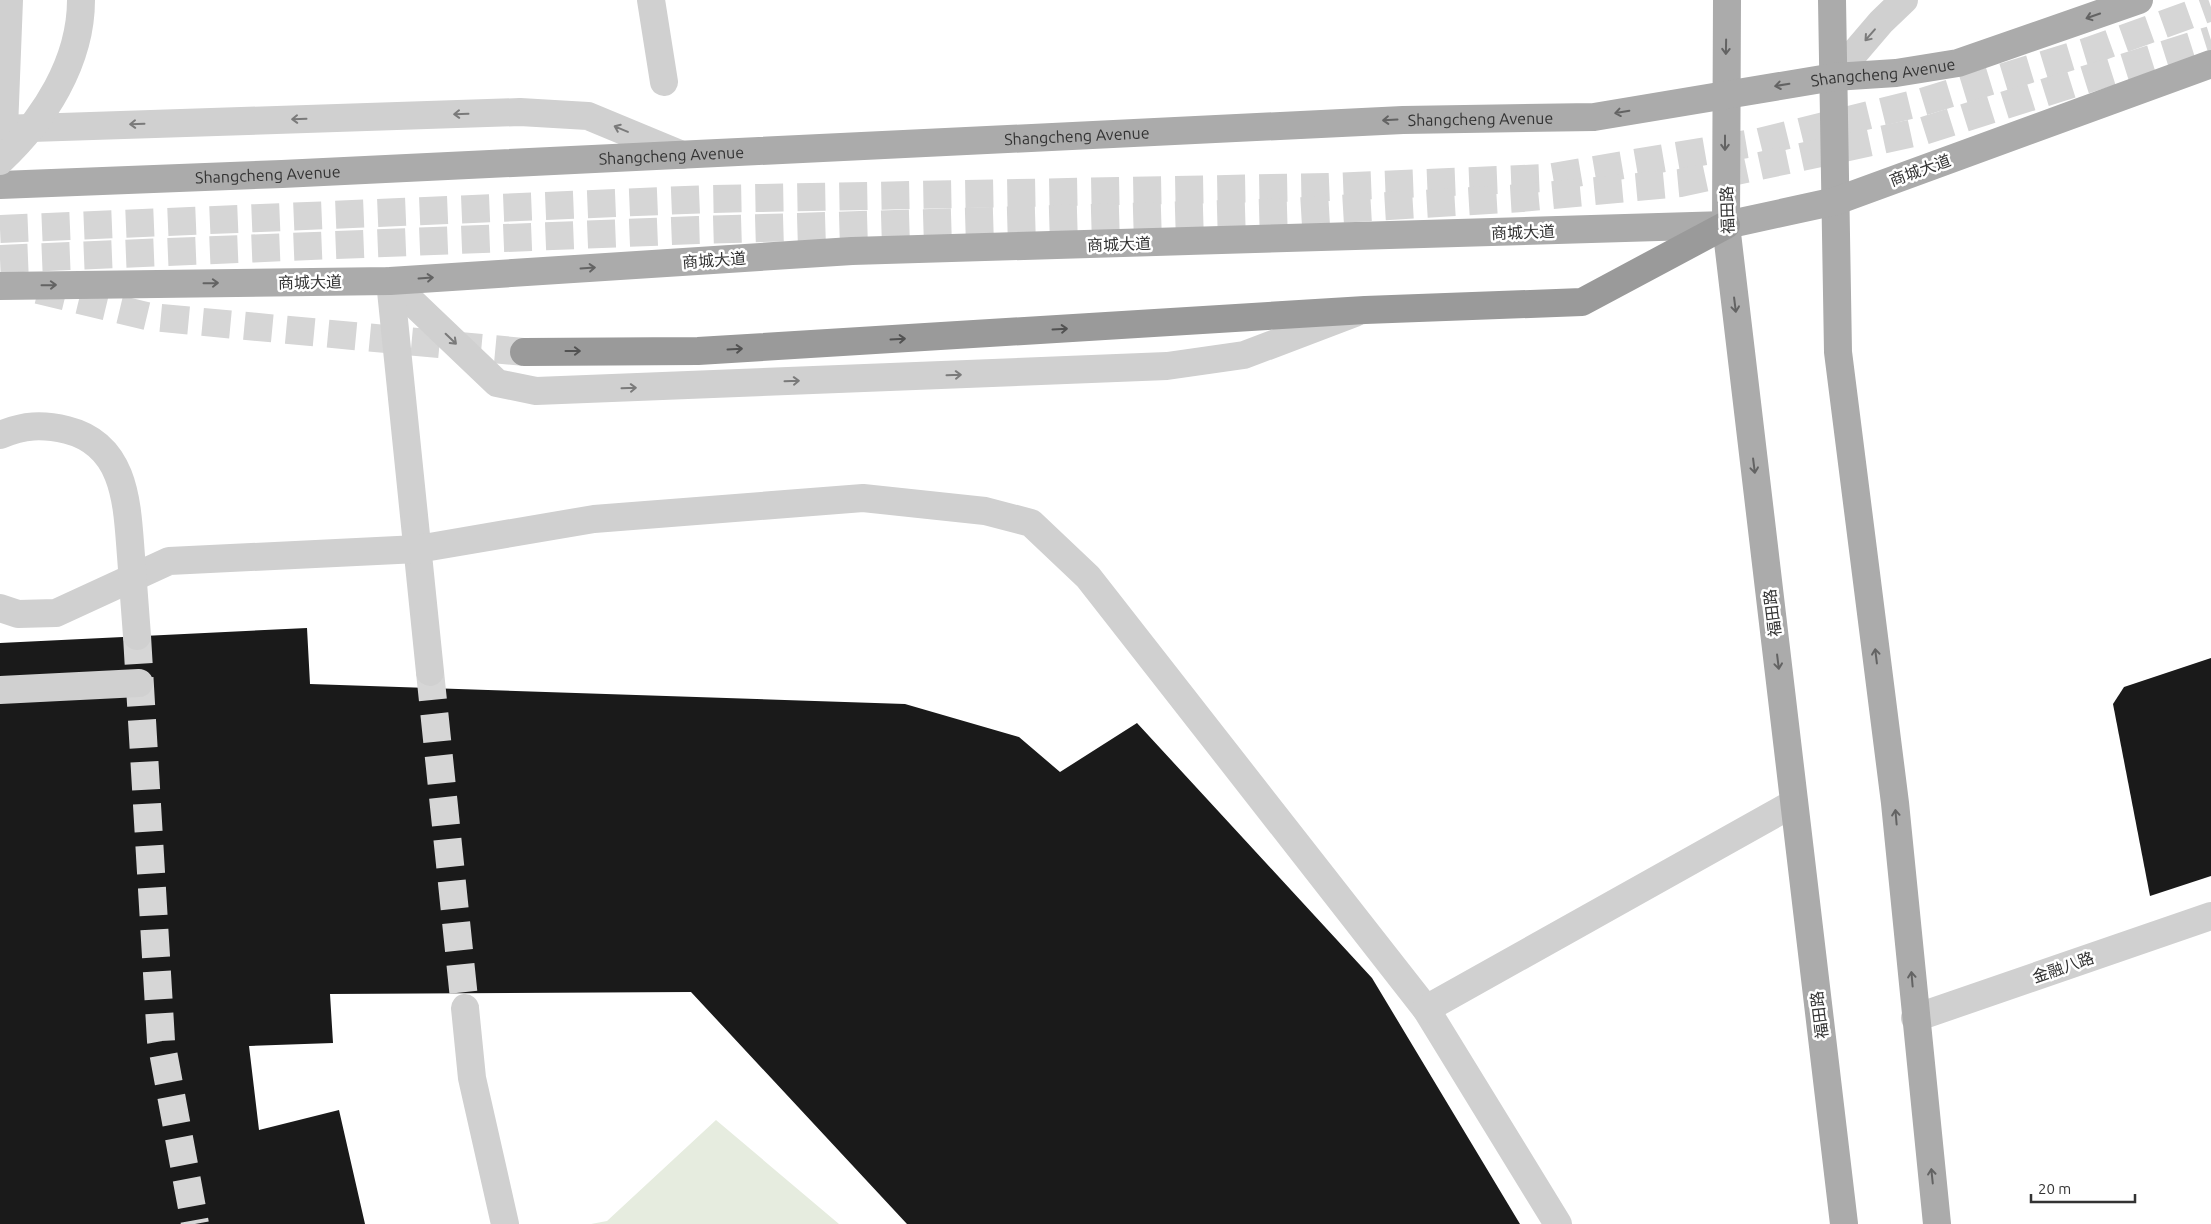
<svg xmlns="http://www.w3.org/2000/svg" width="2211" height="1224" font-family="Ubuntu,'Noto Sans SC',sans-serif">
<rect width="100%" height="100%" fill="#fff"/>
<polygon fill="#e6ecdf" points="716,1120 839,1224 591,1224 607,1221"/>
<g fill="#1a1a1a">
<polygon points="307,628 310,684 905,704 1019,737 1060,772 1137,723 1372,978 1520,1224 907,1224 691,992 330,994 333,1043 249,1046 259,1130 339,1110 365,1224 0,1224 0,643"/>
<polygon points="2211,658 2211,876 2150,896 2113,704 2124,687"/>
</g>
<g fill="none" stroke-linecap="round" stroke-linejoin="round">
<g stroke="#d6d6d6" stroke-width="28" stroke-dasharray="28 14" stroke-linecap="butt">
<polyline points="137,636 161,1041 195,1224"/>
<polyline points="430,672 465,1008"/>
</g>
<g stroke="#d6d6d6" stroke-width="28" stroke-dasharray="28 14" stroke-linecap="butt">
<polyline points="0,229 709,199 1328,187 1547,178 1759,142 1922,102 2089,51 2211,7"/>
<polyline points="0,259 698,230 1288,212 1522,198 1680,183 1923,131 2211,40"/>
<polyline points="38,290 151,317 524,352"/>
</g>
<g stroke="#d0d0d0" stroke-width="28">
<polyline points="651,0 664,82"/>
<polyline points="1834,77 1881,22 1904,0"/>
<polyline points="0,129 520,112 588,116 682,155"/>
<polyline points="4,129 9,0"/>
<polyline points="390,281 497,383 536,391 1167,366 1244,355 1355,313"/>
<polyline points="390,281 430,672"/>
<polyline points="0,608 18,614 56,613 169,561 418,549 594,519 863,498 985,511 1031,523 1088,577 1426,1009 1558,1224"/>
<polyline points="0,690 139,683"/>
<polyline points="465,1008 472,1078 505,1224"/>
<polyline points="1426,1009 1794,803"/>
<polyline points="1915,1018 2211,916"/>
</g>
<g stroke="#ababab" stroke-width="28">
<polyline points="1727,0 1726,225 1844,1224"/>
<polyline points="1832,0 1838,352 1895,803 1937,1224"/>
<path id="s1" d="M0 185 282 174 1403 120 1594 117 1834 77 1896 73 1958 63 2139 0"/>
<polyline points="0,286 390,281 852,251 1726,225 1836,201 2211,64"/>
</g>
<polyline stroke="#9a9a9a" stroke-width="28" points="524,352 698,351 1365,310 1582,302 1726,225"/>
<g stroke="#d0d0d0" stroke-width="28">
<path d="M0 161C44 120 81 62 81 0"/>
<path d="M0 435C24 425 42 424 67 430 127 445 127 506 131 556 133 583 135 609 137 636"/>
</g>
</g>
<defs><path id="oneway-shaft" d="M-6 0H5M1.5-3L5.5 0L1.5 3" fill="none" stroke-width="1.6" stroke-linecap="round" stroke-linejoin="round" transform="scale(1.25)"/></defs>
<g stroke="#636363">
<use href="#oneway-shaft" transform="translate(2093 16) rotate(161)"/>
<use href="#oneway-shaft" transform="translate(1726 47) rotate(91)"/>
<use href="#oneway-shaft" transform="translate(1782 85) rotate(171)"/>
<use href="#oneway-shaft" transform="translate(1622 112) rotate(170)"/>
<use href="#oneway-shaft" transform="translate(1390 120) rotate(177)"/>
<use href="#oneway-shaft" transform="translate(1725 143) rotate(90)"/>
<use href="#oneway-shaft" transform="translate(588 268) rotate(-4)"/>
<use href="#oneway-shaft" transform="translate(426 278) rotate(-4)"/>
<use href="#oneway-shaft" transform="translate(211 283) rotate(-1)"/>
<use href="#oneway-shaft" transform="translate(49 285) rotate(-1)"/>
<use href="#oneway-shaft" transform="translate(1735 305) rotate(83)"/>
<use href="#oneway-shaft" transform="translate(1754 466) rotate(83)"/>
<use href="#oneway-shaft" transform="translate(1876 656) rotate(-97)"/>
<use href="#oneway-shaft" transform="translate(1778 662) rotate(83)"/>
<use href="#oneway-shaft" transform="translate(1896 817) rotate(-95)"/>
<use href="#oneway-shaft" transform="translate(1912 979) rotate(-95)"/>
<use href="#oneway-shaft" transform="translate(1932 1176) rotate(-96)"/>
</g>
<g stroke="#7a7a7a">
<use href="#oneway-shaft" transform="translate(1870 35) rotate(131)"/>
<use href="#oneway-shaft" transform="translate(461 114) rotate(178)"/>
<use href="#oneway-shaft" transform="translate(299 119) rotate(178)"/>
<use href="#oneway-shaft" transform="translate(137 124) rotate(178)"/>
<use href="#oneway-shaft" transform="translate(621 129) rotate(-157)"/>
<use href="#oneway-shaft" transform="translate(451 339) rotate(44)"/>
<use href="#oneway-shaft" transform="translate(954 375) rotate(-2)"/>
<use href="#oneway-shaft" transform="translate(792 381) rotate(-2)"/>
<use href="#oneway-shaft" transform="translate(629 388) rotate(-2)"/>
</g>
<g stroke="#525252">
<use href="#oneway-shaft" transform="translate(1060 329) rotate(-3)"/>
<use href="#oneway-shaft" transform="translate(898 339) rotate(-3)"/>
<use href="#oneway-shaft" transform="translate(735 349) rotate(-3)"/>
<use href="#oneway-shaft" transform="translate(573 351)"/>
</g>
<g text-anchor="middle" dominant-baseline="central" stroke-width="5" stroke-linejoin="round" paint-order="stroke">
<g font-size="16" fill="#333" stroke="#fff">
<text stroke="none"><textPath href="#s1" startOffset="1888">Shangcheng Avenue</textPath></text>
<text stroke="none"><textPath href="#s1" startOffset="1482">Shangcheng Avenue</textPath></text>
<text stroke="none"><textPath href="#s1" startOffset="1078">Shangcheng Avenue</textPath></text>
<text stroke="none"><textPath href="#s1" startOffset="672">Shangcheng Avenue</textPath></text>
<text transform="translate(1920 170) rotate(-20)">商城大道</text>
<text stroke="none"><textPath href="#s1" startOffset="268">Shangcheng Avenue</textPath></text>
<text transform="translate(1727 210) rotate(-92)">福田路</text>
<text transform="translate(1523 232) rotate(-2)">商城大道</text>
<text transform="translate(1119 244) rotate(-2)">商城大道</text>
<text transform="translate(714 260) rotate(-4)">商城大道</text>
<text transform="translate(310 282) rotate(-1)">商城大道</text>
<text transform="translate(1772 613) rotate(-97)">福田路</text>
<text transform="translate(2063 967) rotate(-19)">金融八路</text>
<text transform="translate(1819 1015) rotate(-97)">福田路</text>
</g>
</g>
<path d="M2031 1194v8h104v-8" fill="none" stroke="#333333" stroke-width="2.5"/>
<text x="2038" y="1194" font-size="15" fill="#333333" stroke="#ffffff" stroke-width="4" paint-order="stroke">20 m</text>
</svg>
